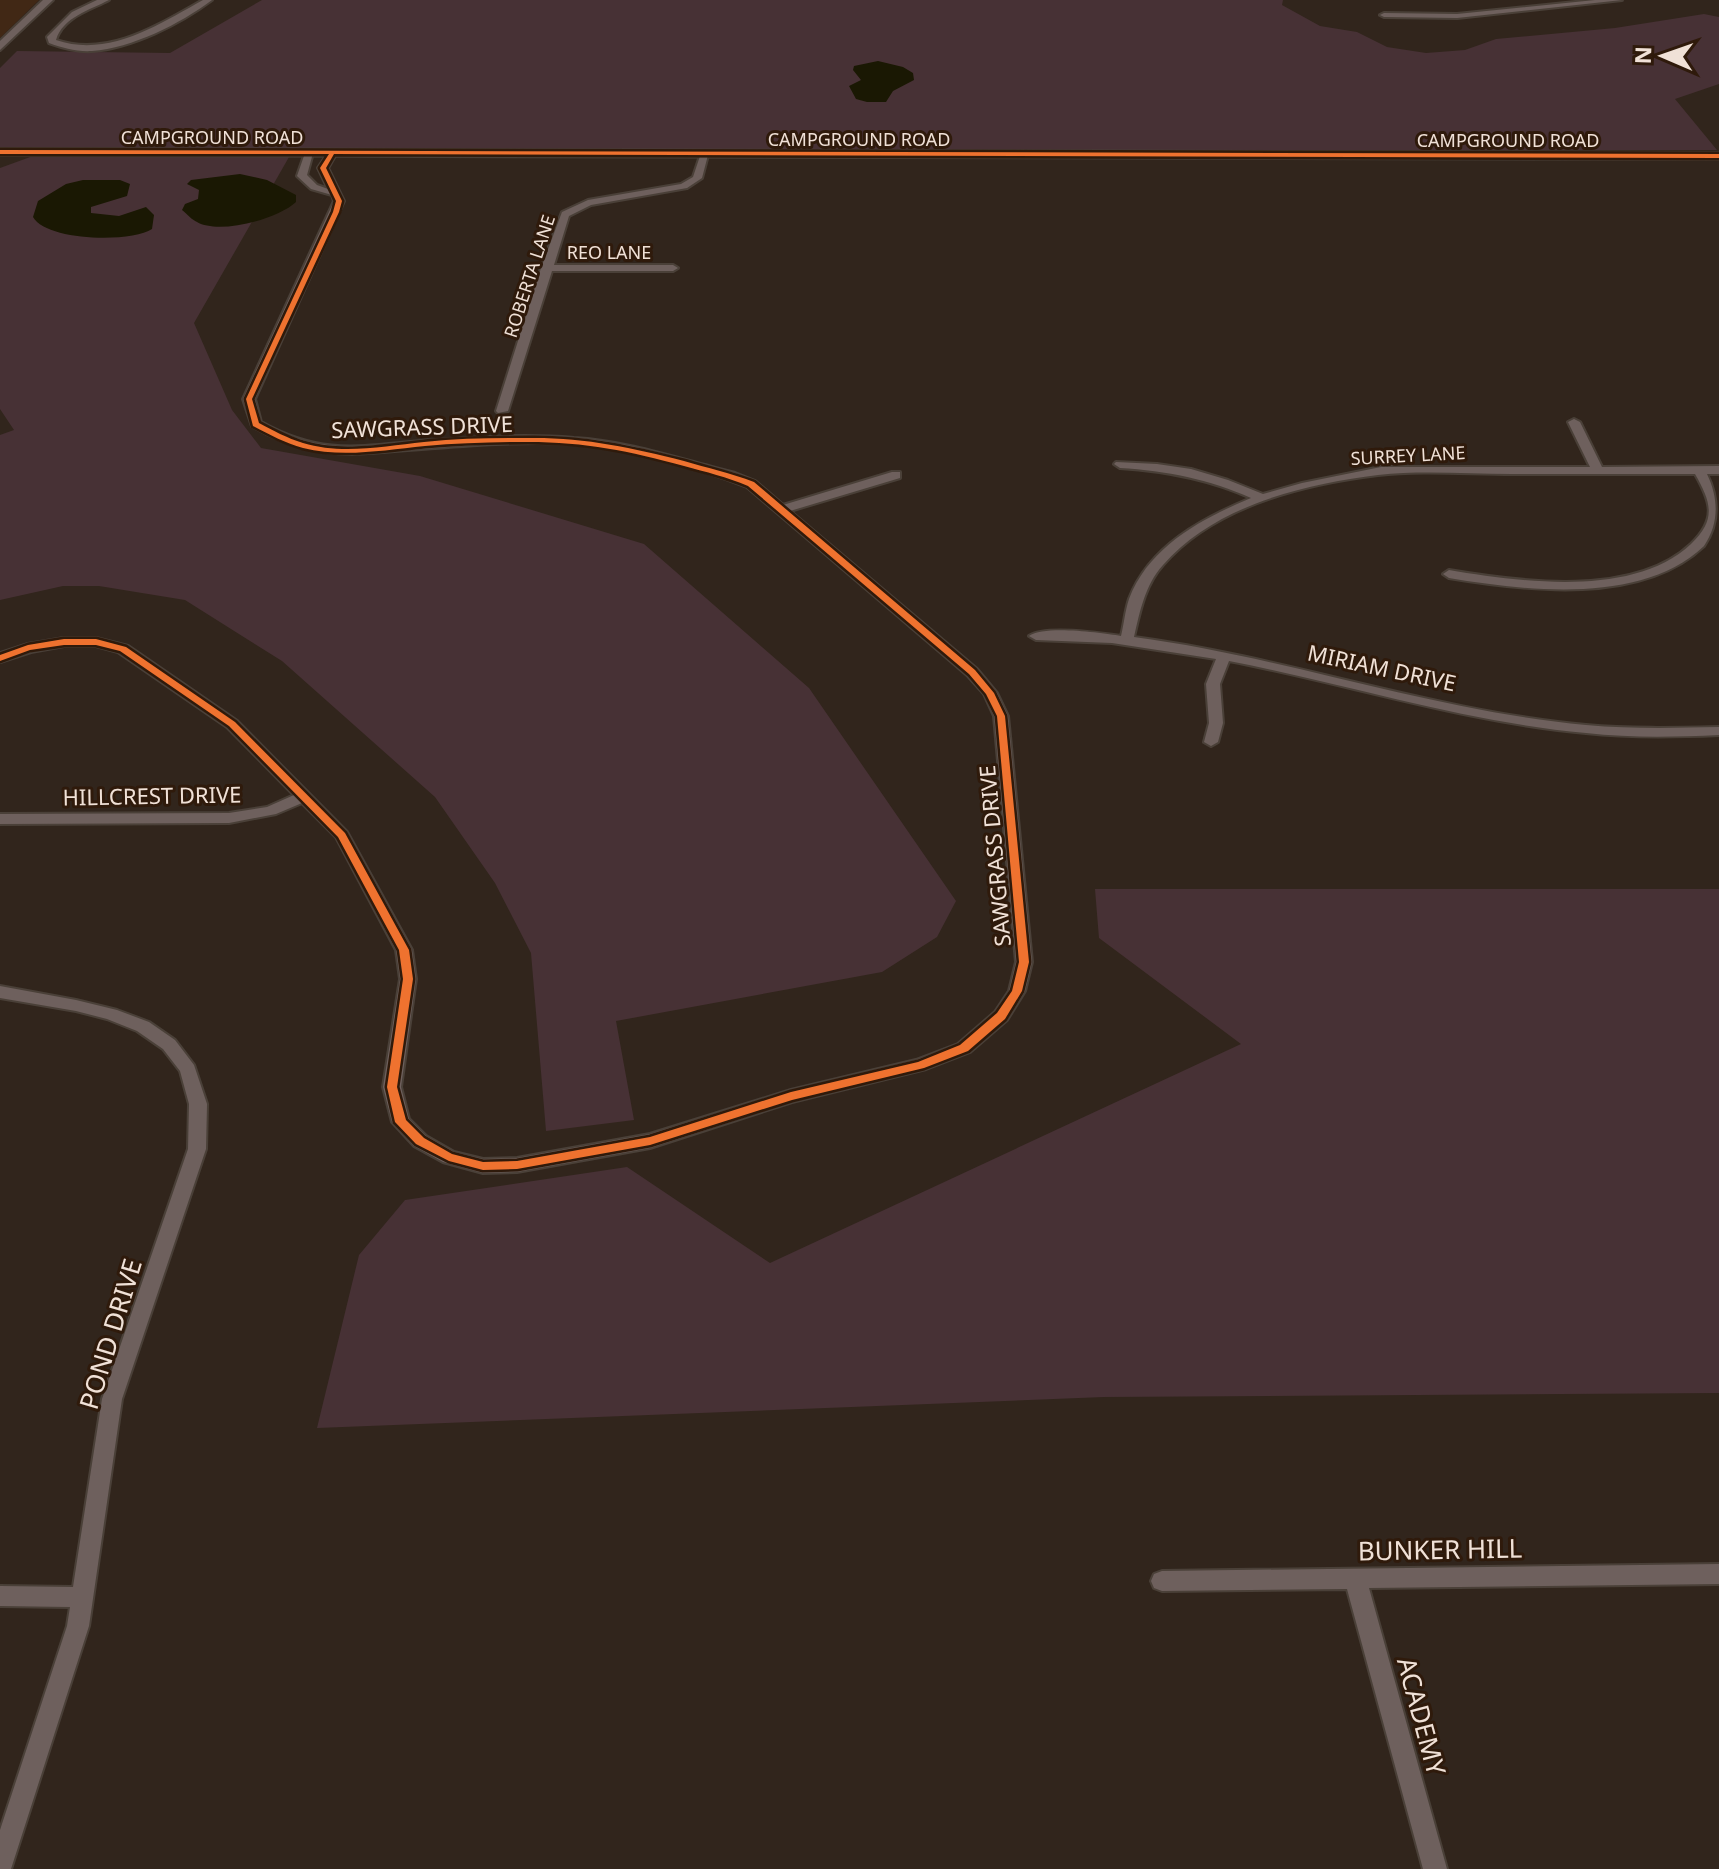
<svg xmlns="http://www.w3.org/2000/svg" width="1719" height="1869" font-family="'Noto Sans',sans-serif">
<rect width="100%" height="100%" fill="#31251c"/>
<polygon fill="#412815" points="0,0 39,0 0,38"/>
<g fill="#473135">
<polygon points="262,0 1283,0 1282,5 1320,26 1357,32 1387,47 1426,53 1465,50 1496,39 1615,28 1704,14 1719,17 1719,84 1675,99 1717,150 293,150 194,323 232,410 261,448 420,476 644,544 809,688 956,901 937,937 882,972 616,1021 634,1120 546,1131 531,953 495,883 435,797 282,661 185,600 99,586 63,586 0,600 0,435 14,430 0,409 0,168 33,156 0,155 0,68 17,51 170,53"/>
<polygon points="1095,889 1719,889 1719,1393 1104,1397 317,1428 359,1255 405,1200 627,1167 770,1263 1241,1044 1099,938"/>
</g>
<g fill="#1a1803">
<polygon points="878,61 903,67 913,73 914,80 893,91 886,102 867,102 856,99 849,86 861,80 853,70 854,66"/>
<path d="M240 174 267 180 296 195V202C278 219 219 235 197 222 192 220 187 214 182 210L185 204 198 199 199 190 187 184 191 180Z"/>
<path d="M83 180H120L130 184 127 196 91 207V213L119 216 146 207 154 215 152 229C131 243 46 241 33 217L38 201 66 184Z"/>
</g>
<g fill="none" stroke-linecap="round" stroke-linejoin="round">
<defs>
<g id="minor">
<path d="M97 0H109C90 10 63 17 56 40 108 58 158 25 203 0H212C180 24 132 48 92 51 77 52 63 48 49 43L47 37 72 12Z"/>
<polygon points="1595,0 1622,0 1457,18 1384,17 1380,15 1384,13 1457,14"/>
<path d="M309 150 313 153 307 175 317 185 328 189 318 168 329 152 336 154 328 168 344 201 255 399 261 422C325 458 365 445 433 440 480 437 527 434 574 438 629 441 682 460 735 473L755 481 783 505 892 472H900V478L790 511 977 669 997 693 1008 716 1032 962 1025 991 1007 1020 970 1052 926 1069 792 1102 650 1148 517 1172 483 1173 443 1162 414 1146 392 1122 383 1087 400 979 396 950 336 837 302 803 276 814 229 823 0 824V814L229 813 267 807 294 795 227 727 118 652 96 646H64L31 652 0 662V653L28 644 64 638H96L128 646 237 721 347 832 412 950 416 979 401 1087 409 1119 426 1136 454 1152 483 1159 517 1158 650 1134 791 1090 916 1060 958 1044 995 1012 1009 991 1016 962 994 716 984 694 967 675 747 487C698 467 626 448 574 444 499 440 426 450 352 454 314 453 285 445 252 426L243 399 334 201 332 195 311 189 297 176 305 153Z"/>
<polygon points="701,153 708,155 702,178 687,188 591,205 569,216 554,265 673,265 678,268 673,271 552,271 508,411 498,413 496,411 541,268 562,212 588,200 681,184 693,177"/>
<path d="M1574 419 1580 422 1602 467 1719 466V474H1707C1719 499 1719 524 1704 546 1642 605 1527 591 1449 578L1443 574 1449 570C1520 582 1634 598 1691 544 1717 519 1711 502 1695 474 1634 474 1573 474 1512 474 1469 474 1421 470 1378 475 1304 484 1214 506 1163 565 1145 585 1140 611 1134 637 1286 657 1433 711 1586 725 1630 729 1674 728 1719 727V735C1674 737 1630 738 1586 733 1464 722 1348 684 1229 661L1220 684 1223 723 1218 742 1211 746 1204 742 1209 723 1206 684 1216 659 1112 643 1036 640 1029 636C1045 625 1101 633 1121 636 1124 624 1125 611 1129 599 1149 546 1203 518 1251 498 1209 479 1167 471 1120 468L1114 464 1116 462 1157 464 1191 469 1228 480 1263 494 1302 483 1381 467H1590L1568 422Z"/>
<polygon points="0,986 76,1000 117,1010 149,1022 175,1040 194,1065 207,1104 206,1149 122,1399 89,1626 11,1869 0,1869 0,1830 67,1626 70,1607 0,1606 0,1586 73,1587 102,1399 188,1149 189,1104 180,1071 163,1049 137,1031 107,1019 76,1011 0,998"/>
<polygon points="1719,1564 1719,1584 1369,1588 1447,1869 1423,1869 1347,1589 1162,1591 1154,1588 1151,1581 1154,1574 1162,1571"/>
</g>
<g id="tertiary">
<polygon points="43,0 53,0 0,50 0,41"/>
<polygon points="0,149 1719,153 1719,159 0,155"/>
</g>
</defs>
<use href="#minor" stroke="#4a4038" stroke-width="4"/>
<use href="#tertiary" stroke="#4a4038" stroke-width="4"/>
<use href="#minor" fill="#6e605d" fill-rule="evenodd"/>
<use href="#tertiary" fill="#6e605d" fill-rule="evenodd"/>
<defs>
<path id="cycleway" d="M0 150 1719 154V158L334 154 326 168 342 201 339 212 252 399 259 423C274 431 287 438 303 443 342 455 385 446 424 442 461 438 497 438 534 438 587 438 633 448 684 461 707 468 731 473 754 482L975 670 994 693 1005 716 1029 962 1022 991 1005 1019 968 1051 924 1068 792 1100 650 1145 517 1169 483 1170 449 1161 416 1144 395 1122 387 1087 403 979 399 950 338 837 229 726 120 651 96 645H64L30 650 0 661V655L28 645 64 639H96L126 647 235 722 345 833 409 950 413 979 397 1087 406 1120 424 1138 452 1154 483 1162 517 1161 650 1137 791 1092 918 1062 960 1045 997 1013 1012 991 1019 962 997 716 986 694 969 674 748 486C727 477 706 472 684 466 629 451 586 442 528 442 494 442 459 443 425 446 384 450 343 458 303 448 285 443 270 435 253 426L246 399 333 212 336 201 320 168 329 154H0Z"/>
</defs>
<use href="#cycleway" stroke="#2f1a0b" stroke-width="5"/>
<use href="#cycleway" fill="#ef722f" fill-rule="evenodd"/>
</g>
<g text-anchor="middle" dominant-baseline="central" stroke-width="6" stroke-linejoin="round" paint-order="stroke">
<g font-size="18" fill="#f0e1d7" stroke="#2f1a0b">
<text x="212" y="137">CAMPGROUND ROAD</text>
<text x="859" y="139">CAMPGROUND ROAD</text>
<text x="1508" y="140">CAMPGROUND ROAD</text>
<text x="609" y="252">REO LANE</text>
<text transform="translate(529 276) rotate(-72)">ROBERTA LANE</text>
<text transform="translate(1408 455) rotate(-3)">SURREY LANE</text>
</g>
<g font-size="22" fill="#f0e1d7" stroke="#2f1a0b">
<text transform="translate(422 426) rotate(-2)">SAWGRASS DRIVE</text>
<text transform="translate(1382 667) rotate(12)">MIRIAM DRIVE</text>
<text transform="translate(152 795) rotate(-1)">HILLCREST DRIVE</text>
<text transform="translate(994 856) rotate(-95)">SAWGRASS DRIVE</text>
</g>
<g font-size="26" fill="#f0e1d7" stroke="#2f1a0b">
<text transform="translate(110 1334) rotate(-73)">POND DRIVE</text>
<text transform="translate(1440 1549) rotate(-1)">BUNKER HILL</text>
<text transform="translate(1422 1716) rotate(75)">ACADEMY</text>
</g>
</g>
<g transform="translate(1663 56) rotate(272)" stroke="#2f1a0b" stroke-width="6" paint-order="stroke">
<path d="M0-6L14 30L0 20L-14 30Z" fill="#f0e1d7"/>
<text y="-12" font-size="22" font-weight="bold" text-anchor="middle" fill="#f0e1d7">N</text>
</g>
</svg>
